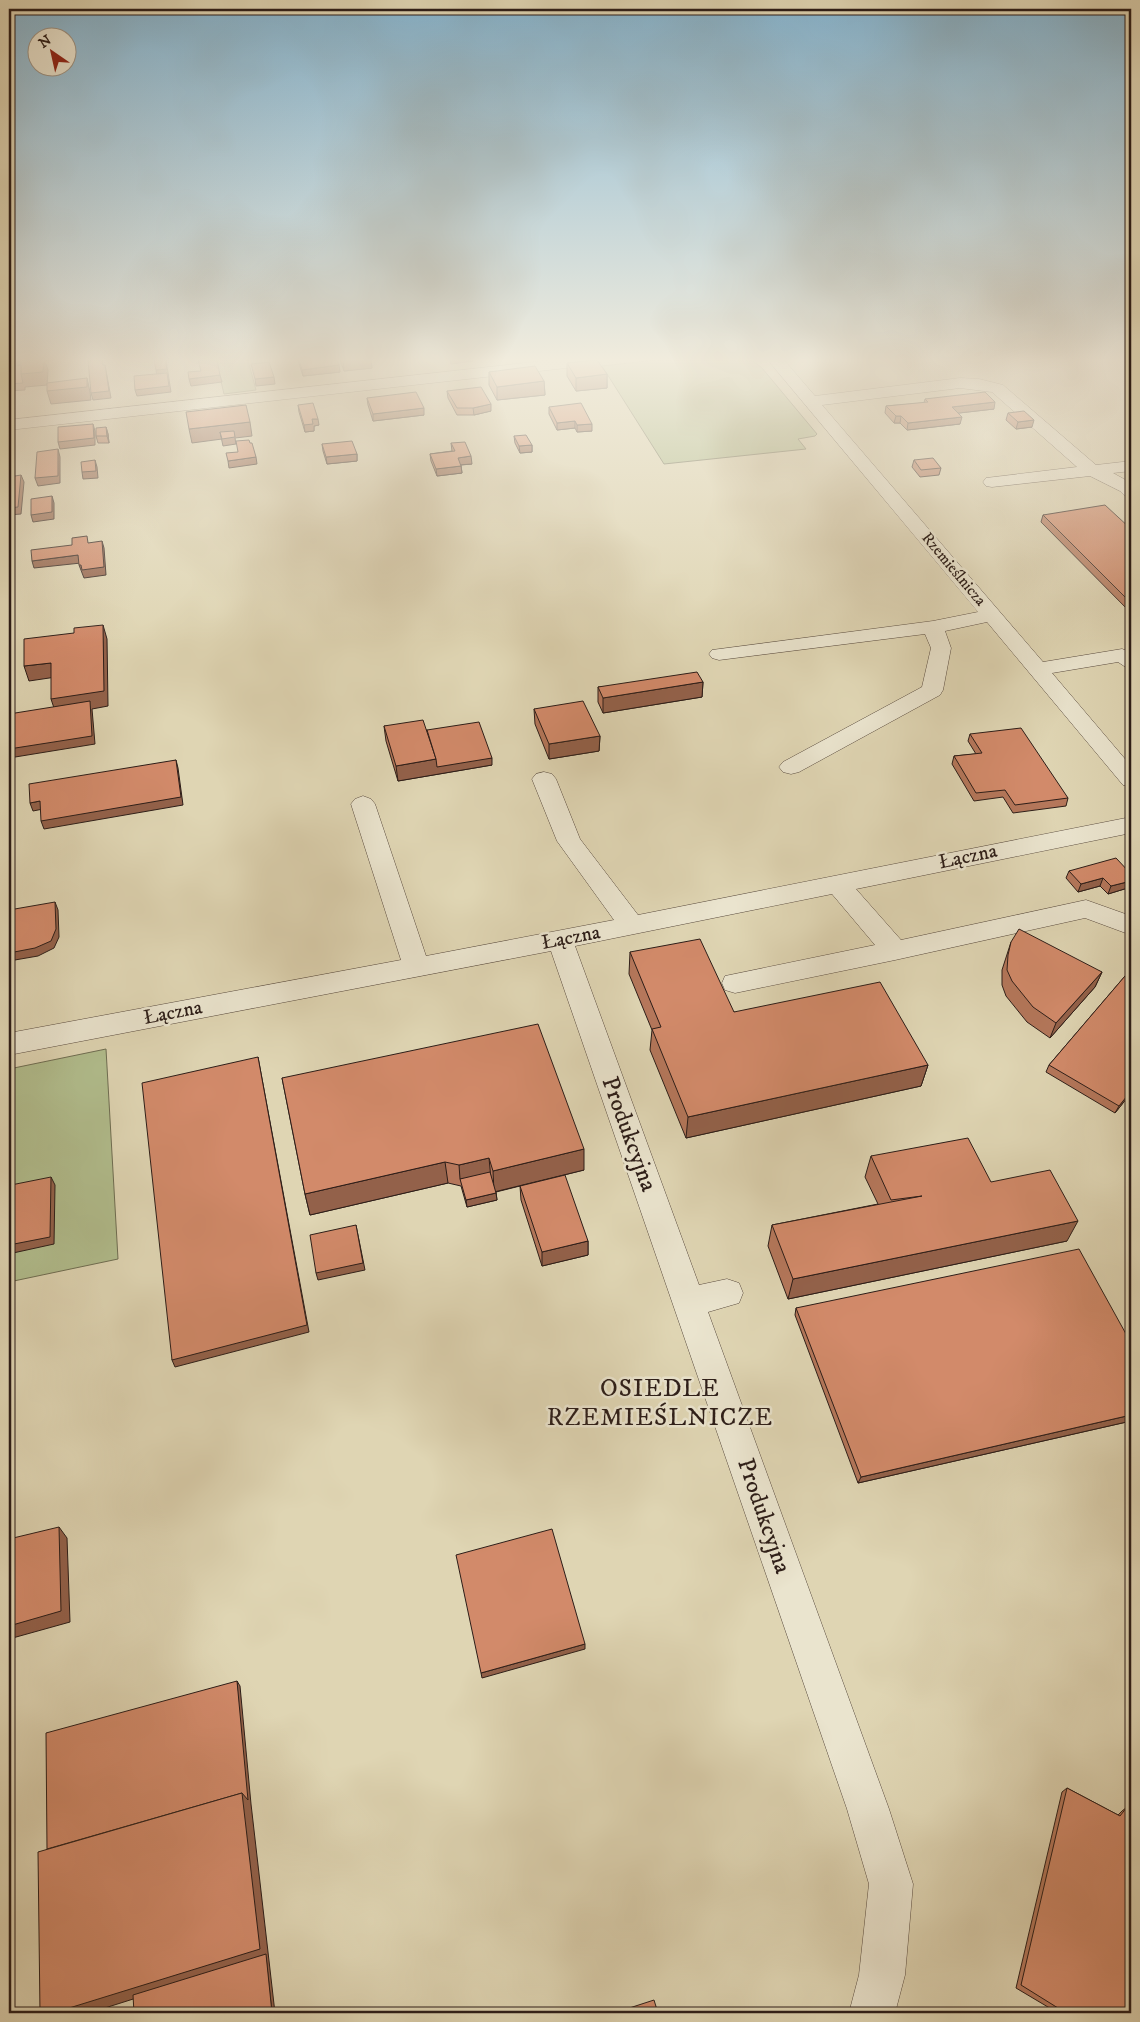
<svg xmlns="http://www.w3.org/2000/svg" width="1140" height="2022" font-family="'IM FELL DW Pica',serif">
<rect width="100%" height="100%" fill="#dfd5b3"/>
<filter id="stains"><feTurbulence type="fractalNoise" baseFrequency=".004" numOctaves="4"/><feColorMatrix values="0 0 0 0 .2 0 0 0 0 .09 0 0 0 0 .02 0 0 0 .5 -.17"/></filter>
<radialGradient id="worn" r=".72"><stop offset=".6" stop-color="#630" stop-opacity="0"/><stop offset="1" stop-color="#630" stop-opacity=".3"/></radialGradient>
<g fill="#b1bd8d" stroke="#6e6d52">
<polygon points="216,360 248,360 256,390 224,394"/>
<polygon points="656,360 753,361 762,368 817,434 815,436 798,439 806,449 664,464 602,366"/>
<polygon points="106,1049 118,1259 9,1282 9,1069"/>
</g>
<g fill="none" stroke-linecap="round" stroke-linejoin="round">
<defs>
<g id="minor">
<polygon points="552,360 601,360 599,363 593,365 9,430 9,420"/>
<polygon points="768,360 784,360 815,396 960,378 979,379 1003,385 1096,465 1131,461 1131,471 1113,473 1131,483 1131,497 1125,496 1120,491 1090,476 992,487 986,486 983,482 986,478 1077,467 992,392 960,388 822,405 1043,662 1122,649 1131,652 1131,668 1124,666 1118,662 1052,673 1131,766 1131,787 1123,785 987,622 945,631 951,648 943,690 940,695 799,772 791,774 783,772 779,767 783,762 922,687 931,648 925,634 719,660 712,658 709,654 712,650 933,621 978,612"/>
<polygon points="544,772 552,774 556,779 580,839 638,915 1131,817 1131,833 856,889 901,940 1086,900 1131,916 1131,935 1085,918 895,960 735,993 725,990 722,983 725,976 875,945 832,894 575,946 699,1285 727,1279 739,1283 743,1293 739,1303 708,1312 889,1809 913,1884 905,1975 895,2013 849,2013 859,1975 869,1884 847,1809 551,951 9,1055 9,1033 401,960 351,804 355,799 363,796 371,799 375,804 426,956 614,920 557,841 532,779 536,774"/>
</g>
</defs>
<use href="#minor" stroke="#594b3f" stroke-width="1"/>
<use href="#minor" fill="#eae4ce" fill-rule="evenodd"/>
</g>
<g fill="#b5775b" stroke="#2c1d18">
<polygon points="298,360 337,360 340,372 303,376"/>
<polygon points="340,360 371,360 372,368 344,371"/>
<polygon points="567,363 607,374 607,388 576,391 567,376"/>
<polygon points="489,372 544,381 545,395 497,400 489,385"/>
<polygon points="447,391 491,411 474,415 457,415 448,398"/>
<polygon points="367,398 424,415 373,421 368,405"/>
<polygon points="925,399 994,409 958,413 960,424 907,430 900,423 894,423 885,413 886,406 924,403"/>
<polygon points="298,405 319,425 314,426 314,431 305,432 299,412"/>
<polygon points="549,407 592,431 577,432 575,428 557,430 549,414"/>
<polygon points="1008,413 1032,427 1016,429 1006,420"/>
<polygon points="106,427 108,434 109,443 98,443 96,436"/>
<polygon points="514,436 532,445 532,452 520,453 515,443"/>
<polygon points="451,443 472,464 461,465 462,473 437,476 431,461 430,454 452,451"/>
<polygon points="322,444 357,454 357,461 327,464 323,451"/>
<polygon points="914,460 941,468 939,475 920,477 912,467"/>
<polygon points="1043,515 1131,529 1131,613 1041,522"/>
<polygon points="703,682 702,697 603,713 598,702 598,687"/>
<polygon points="534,709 600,736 599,751 549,759 535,724"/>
<polygon points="384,726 427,730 492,765 398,781 386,741"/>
<polygon points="970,734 1068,798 1066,806 1013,813 1003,797 974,801 952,764 954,756 976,754 968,741"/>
<polygon points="1069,871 1131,874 1131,887 1108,894 1100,886 1078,892 1066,878"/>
<polygon points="1011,942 1102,972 1095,987 1050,1038 1027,1022 1006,996 1002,985 1002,970"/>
<polygon points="630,952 734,1012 928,1065 921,1086 686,1138 650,1050 652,1030 629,974"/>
<polygon points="1131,969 1131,1093 1115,1113 1046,1072 1049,1065"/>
<polygon points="282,1078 584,1170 496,1192 497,1200 467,1207 461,1186 448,1183 310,1215 305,1194"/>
<polygon points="871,1156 991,1182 1067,1241 788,1299 768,1246 772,1225 878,1204 865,1177"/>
<polygon points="520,1186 588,1241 588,1255 542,1266 521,1200"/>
<polygon points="796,1308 1131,1343 1131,1421 858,1483 795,1315"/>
<polygon points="1067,1788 1118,1815 1122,1811 1127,1807 1131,2013 1058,2013 1016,1988 1062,1792"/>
</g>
<g fill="#93614a" stroke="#2c1d18">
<polygon points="9,360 53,360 45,361 48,370 47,385 25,387 25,390 9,391 9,384 21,374 44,362 9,366"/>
<polygon points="166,360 171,392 137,396 135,390 157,377 156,370"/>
<polygon points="343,360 371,360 372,368 344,371"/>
<polygon points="450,360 473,360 473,361 451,364"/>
<polygon points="105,365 111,398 93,400 91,393"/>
<polygon points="339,365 340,372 303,376 302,370"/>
<polygon points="607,374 607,388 576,391 576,378"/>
<polygon points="220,375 222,382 191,386 189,379"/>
<polygon points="274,377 275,384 256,386 255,379"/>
<polygon points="87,378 90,392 91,400 51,404 47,391"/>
<polygon points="544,381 545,395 497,400 497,387"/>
<polygon points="995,402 994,409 951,414 952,407"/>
<polygon points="491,404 491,411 474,415 473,408"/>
<polygon points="424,408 424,415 373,421 373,414"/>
<polygon points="896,416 901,416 900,423 894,423"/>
<polygon points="962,417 960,424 907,430 908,423"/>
<polygon points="312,419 318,419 319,425 314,426 314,431 305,432 304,425"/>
<polygon points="1034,420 1032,427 1016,429 1018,422"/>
<polygon points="575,421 575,428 557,430 557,423"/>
<polygon points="250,422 252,436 235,438 236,444 223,446 220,432 222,439 192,443 189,429"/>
<polygon points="93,424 95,431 95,445 60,449 58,442"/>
<polygon points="592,424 592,431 577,432 577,425"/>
<polygon points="106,427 108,434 109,443 107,436"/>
<polygon points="532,445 532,452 520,453 519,446"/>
<polygon points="58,449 60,457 60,483 38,486 35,478"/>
<polygon points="357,454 357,461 327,464 326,457"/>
<polygon points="471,456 472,464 458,465 458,458"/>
<polygon points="256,457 257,464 229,468 228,461"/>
<polygon points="95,460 97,467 98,478 83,479 82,472"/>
<polygon points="461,466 462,473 437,476 436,469"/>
<polygon points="21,475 24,482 21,514 9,515 9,508"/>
<polygon points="52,496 54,503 54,519 33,522 31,515"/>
<polygon points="102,541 104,548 106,575 84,578 79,565"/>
<polygon points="78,555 81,563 34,568 32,561"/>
<polygon points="103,625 107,639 108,706 92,709 95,744 9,758 9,749 56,714 51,699"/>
<polygon points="51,663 56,677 29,681 24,666"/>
<polygon points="703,682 702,697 603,713 603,698"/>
<polygon points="600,736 599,751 549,759 549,744"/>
<polygon points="492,758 492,765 398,781 396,766 436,759"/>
<polygon points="176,760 178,768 183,805 44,829 41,821"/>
<polygon points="40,801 43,809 33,811 30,803"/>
<polygon points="1103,878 1100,886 1078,892 1081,884"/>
<polygon points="1131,881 1131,887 1108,894 1111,886"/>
<polygon points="55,902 58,910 59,937 54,948 38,956 9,961 9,953"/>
<polygon points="1102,972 1095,987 1050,1038 1056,1023"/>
<polygon points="258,1057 309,1332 175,1367 172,1360"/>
<polygon points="928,1065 921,1086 686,1138 688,1117"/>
<polygon points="1131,1091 1131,1093 1115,1113 1119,1106"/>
<polygon points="584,1149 584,1170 494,1192 493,1171"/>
<polygon points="489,1158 491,1179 460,1179 459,1165"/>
<polygon points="445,1162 448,1183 310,1215 305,1194"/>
<polygon points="51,1177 55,1185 54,1244 13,1253 9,1245"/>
<polygon points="496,1193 497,1200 467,1207 466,1200"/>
<polygon points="1078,1221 1067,1241 788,1299 793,1279"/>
<polygon points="356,1225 365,1270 318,1280 316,1273"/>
<polygon points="588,1241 588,1255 542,1266 542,1252"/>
<polygon points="1131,1415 1131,1421 858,1483 861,1477"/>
<polygon points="59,1527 67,1538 70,1622 9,1639 9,1626"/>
<polygon points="585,1644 585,1649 482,1678 481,1673"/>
<polygon points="237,1681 240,1686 251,1804 275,2013 272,2013 266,1957 89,2013 53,2013 242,1793"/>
</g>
<g fill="#d28a6a" stroke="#2c1d18">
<polygon points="21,360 44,360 43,372 21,374"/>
<polygon points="88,360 102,360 103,365 105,365 109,391 91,393"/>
<polygon points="154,360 165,360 167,369 156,370"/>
<polygon points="198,360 217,360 220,375 189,379 188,372 201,371"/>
<polygon points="299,360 337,360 339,365 302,370"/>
<polygon points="595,360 597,360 607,374 576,378 567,363"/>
<polygon points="269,362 274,377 255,379 251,364"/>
<polygon points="21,365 21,374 23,383 9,384 9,367"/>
<polygon points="535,366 544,381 497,387 489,372"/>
<polygon points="167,373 169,386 135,390 134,376"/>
<polygon points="87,378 87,387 47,391 47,383"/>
<polygon points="481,387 491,404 473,408 457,408 447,391"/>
<polygon points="416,392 424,408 373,414 367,398"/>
<polygon points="985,392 995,402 952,407 962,417 908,423 901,416 896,416 886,406 928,402 925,399"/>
<polygon points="313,403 318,419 312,419 313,424 304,425 298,405"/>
<polygon points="581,403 592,424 577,425 575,421 557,423 549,407"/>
<polygon points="246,405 250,422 189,429 186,412"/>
<polygon points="1024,411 1034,420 1018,422 1008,413"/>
<polygon points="93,424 94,438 58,442 58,427"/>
<polygon points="106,427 107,436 96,436 96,428"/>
<polygon points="234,431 235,437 222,439 220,432"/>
<polygon points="526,435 532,445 519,446 514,436"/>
<polygon points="249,440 250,443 252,443 256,457 228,461 226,453 238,452 236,441"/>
<polygon points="352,441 357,454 326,457 322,444"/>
<polygon points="465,442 471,456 458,458 461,466 436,469 430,454 455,451 451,443"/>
<polygon points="58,449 58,476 35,478 37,452"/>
<polygon points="933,458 941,468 921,470 914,460"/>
<polygon points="95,460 96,471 82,472 81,462"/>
<polygon points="21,475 18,507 9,508 9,477"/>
<polygon points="52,496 52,512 31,515 31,499"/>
<polygon points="1105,505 1131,529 1131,603 1043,515"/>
<polygon points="87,536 88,543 102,541 104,567 82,570 81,565 79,565 78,555 32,561 31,550 72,545 72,538"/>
<polygon points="103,625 104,691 51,699 51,663 24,666 24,639 74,633 74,628"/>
<polygon points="697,672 703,682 603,698 598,687"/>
<polygon points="90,701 92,736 9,749 9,714"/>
<polygon points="583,701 600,736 549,744 534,709"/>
<polygon points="423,720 436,759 396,766 384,726"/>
<polygon points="479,722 492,758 437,767 436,759 427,730"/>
<polygon points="1021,728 1068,798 1015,805 1005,790 976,793 954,756 982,753 970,734"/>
<polygon points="176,760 181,797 41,821 40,801 30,803 29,784"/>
<polygon points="1116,858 1131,874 1131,881 1111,886 1103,878 1081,884 1069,871"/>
<polygon points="55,902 56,929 51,941 35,948 9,953 9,910"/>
<polygon points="1019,929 1102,972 1056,1023 1033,1007 1012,981 1007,970 1008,955 1011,942"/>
<polygon points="700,939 734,1012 880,982 928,1065 688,1117 652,1029 661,1027 630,952"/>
<polygon points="1131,969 1131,1091 1119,1106 1049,1065"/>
<polygon points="538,1024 584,1149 493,1171 489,1158 459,1165 445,1162 305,1194 282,1078"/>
<polygon points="258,1057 307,1325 172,1360 142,1083"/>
<polygon points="968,1138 991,1182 1050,1170 1078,1221 793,1279 772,1225 922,1196 891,1200 871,1156"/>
<polygon points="490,1172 496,1193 466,1200 460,1179"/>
<polygon points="565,1175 588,1241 542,1252 520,1186"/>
<polygon points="51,1177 50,1237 9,1245 11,1185"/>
<polygon points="356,1225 363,1263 316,1273 310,1235"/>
<polygon points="1079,1249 1131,1343 1131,1415 861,1477 796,1308"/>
<polygon points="59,1527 61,1611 9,1626 9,1539"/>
<polygon points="552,1529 585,1644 481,1673 456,1555"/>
<polygon points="237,1681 248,1800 242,1793 47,1849 46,1733"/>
<polygon points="1067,1788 1120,1816 1127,1807 1131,1809 1131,2013 1066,2013 1021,1985"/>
<polygon points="242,1793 260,1949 53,2013 40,2013 38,1852"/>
<polygon points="266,1954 272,2013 134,2013 133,1995"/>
<polygon points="654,2000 658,2013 614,2013"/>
</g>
<linearGradient id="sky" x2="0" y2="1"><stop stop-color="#86b6d2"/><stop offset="0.56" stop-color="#f1ecdd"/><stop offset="1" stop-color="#f1ecdd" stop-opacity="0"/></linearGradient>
<rect width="1140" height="643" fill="url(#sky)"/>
<g text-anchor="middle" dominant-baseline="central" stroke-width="5" stroke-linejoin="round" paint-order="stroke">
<g font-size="16" fill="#2c1d18" stroke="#eae4ce">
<text transform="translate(954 569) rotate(50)">Rzemieślnicza</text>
</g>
<g font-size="20" fill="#2c1d18" stroke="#eae4ce">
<text transform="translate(968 857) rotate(-12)">Łączna</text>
<text transform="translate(571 938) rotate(-11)">Łączna</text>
<text transform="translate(173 1013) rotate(-11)">Łączna</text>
</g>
<g font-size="24" fill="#2c1d18" stroke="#eae4ce">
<text transform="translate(629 1134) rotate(70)">Produkcyjna</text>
<text transform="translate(764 1516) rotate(71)">Produkcyjna</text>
</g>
<g font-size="25" letter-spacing="1" fill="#2c1d18" stroke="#eae4ce">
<text x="660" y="1388">OSIEDLE<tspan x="660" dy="29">RZEMIEŚLNICZE</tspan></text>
</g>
</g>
<rect width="1140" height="2022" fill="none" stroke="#dfd5b3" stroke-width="30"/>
<rect x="10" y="10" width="1120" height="2002" fill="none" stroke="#2c1d18" stroke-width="2.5"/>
<rect x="15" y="15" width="1110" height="1992" fill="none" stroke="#2c1d18"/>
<g transform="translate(52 52) rotate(326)"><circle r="24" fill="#eae4ce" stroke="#9e9485"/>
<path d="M0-4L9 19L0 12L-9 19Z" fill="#8f2418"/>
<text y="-8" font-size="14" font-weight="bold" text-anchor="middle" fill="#2c1d18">N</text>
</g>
<rect width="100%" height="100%" filter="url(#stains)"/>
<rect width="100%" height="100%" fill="url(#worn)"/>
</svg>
